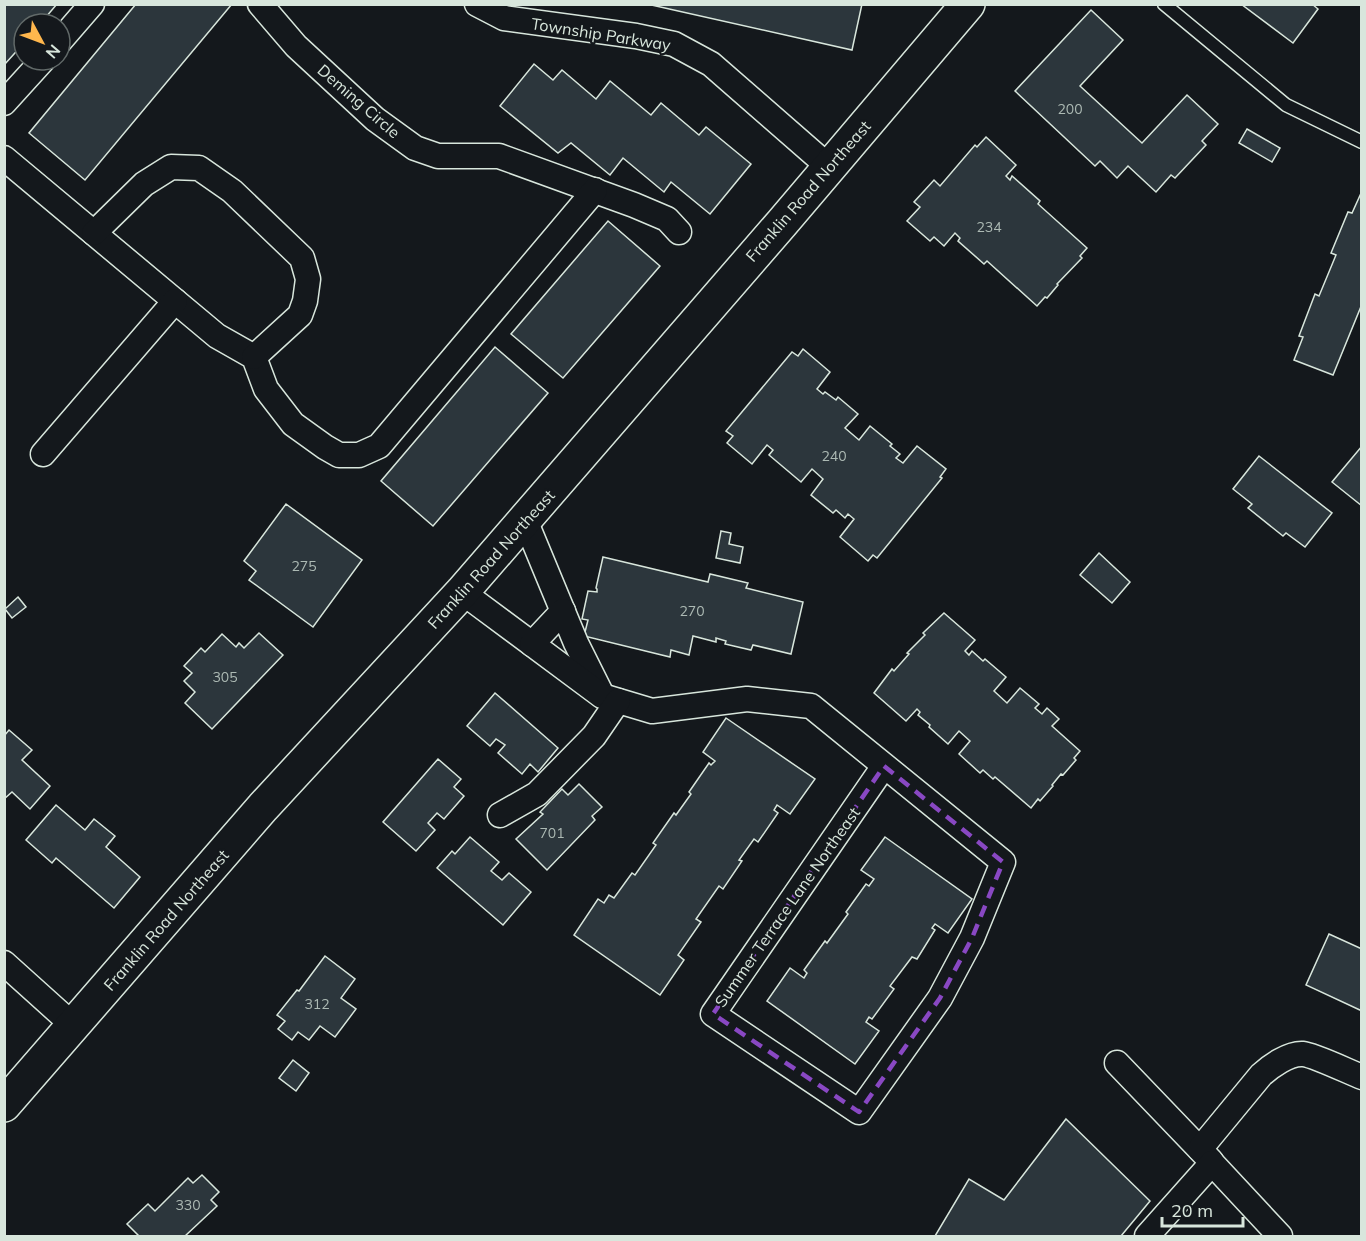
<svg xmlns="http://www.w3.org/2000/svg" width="1366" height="1241" font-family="Mulish,sans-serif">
<rect width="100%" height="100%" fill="#14181c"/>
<g fill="#2c363c" stroke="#d8e6dc" stroke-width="1.5">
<polygon points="4,4 57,4 40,24 24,24 24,43 4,65"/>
<polygon points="136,4 232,4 85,180 29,133"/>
<polygon points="647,4 862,4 852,50"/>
<polygon points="1241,4 1312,4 1318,9 1293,43"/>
<polygon points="1091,10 1123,40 1080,86 1142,143 1187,95 1218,124 1202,141 1206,145 1175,178 1171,175 1156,192 1128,166 1117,178 1100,161 1095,166 1015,91"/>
<polygon points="534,64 553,80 562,70 596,99 610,81 651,115 661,103 699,135 706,127 751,164 710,214 671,182 664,192 623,158 610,175 571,143 558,153 500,106"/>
<polygon points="1247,129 1280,148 1272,162 1239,143"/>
<polygon points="986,137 1016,165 1006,176 1010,180 1012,176 1040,201 1038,204 1087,248 1080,256 1082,258 1057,284 1058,285 1047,298 1045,297 1037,306 987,261 984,264 958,241 960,238 955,233 944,246 934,237 930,241 907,221 920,207 914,202 934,180 940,186 975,145 977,147"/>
<polygon points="1362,191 1362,304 1333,375 1294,360 1303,337 1299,336 1315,294 1319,296 1336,255 1331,253 1348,212 1352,213"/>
<polygon points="608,221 660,266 563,378 511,334"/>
<polygon points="495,347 548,393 433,526 381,481"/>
<polygon points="803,349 830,372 817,389 823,394 825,392 836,400 838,397 858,414 845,428 859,440 870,426 892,444 890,446 900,454 896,458 903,463 917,446 946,469 940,477 942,478 877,558 873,555 868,561 840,537 854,519 848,514 845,518 836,510 833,513 811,495 823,479 812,469 801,482 769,455 773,450 767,445 752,464 727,443 733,436 726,431 792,352 798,356"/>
<polygon points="1362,446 1362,506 1332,482"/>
<polygon points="1259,456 1332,513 1305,547 1286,533 1283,536 1248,508 1252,504 1233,489"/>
<polygon points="286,504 362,560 313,627 249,580 256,571 244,561"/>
<polygon points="721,531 731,533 729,544 743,547 740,563 716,558"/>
<polygon points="1099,553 1130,582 1112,603 1080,575"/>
<polygon points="603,557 708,582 710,574 748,583 746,588 803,602 791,654 753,645 751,650 725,644 726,641 716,638 716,642 693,636 689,655 671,650 670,657 584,636 588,620 582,619 588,591 597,592 597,589 596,588"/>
<polygon points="18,597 26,607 12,618 5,609"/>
<polygon points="944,613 975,640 965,651 969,655 972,651 983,661 985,659 1006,677 994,691 1007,703 1020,688 1039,704 1035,708 1042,714 1047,708 1059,719 1052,726 1080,751 1074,758 1076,760 1063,775 1061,774 1052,785 1053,786 1040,801 1038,799 1031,808 995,777 993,779 983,770 980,773 959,754 970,741 959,731 948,744 929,727 930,725 918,715 920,712 917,709 906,721 874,693 892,669 894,671 909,654 907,653 925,635 923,633"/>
<polygon points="259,633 283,655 212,729 185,703 195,692 184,681 192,673 184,666 201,648 205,652 222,634 236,647 239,643 244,648"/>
<polygon points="495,693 558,748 538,772 530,764 522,774 498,753 505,745 496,739 490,746 467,726"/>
<polygon points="726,718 815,779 790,814 777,805 774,810 778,813 758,842 754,839 739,860 742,861 723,889 719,886 696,919 701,922 678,955 684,960 660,995 574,935 598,899 604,903 609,895 614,898 632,873 635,875 656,845 653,843 674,813 676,815 691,794 689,792 709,763 711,765 715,761 703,752"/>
<polygon points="9,730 32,750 22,760 50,786 30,809 12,792 4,799 4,736"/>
<polygon points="438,759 461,779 454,787 464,796 444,819 437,813 428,823 435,830 416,851 383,822"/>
<polygon points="579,784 602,807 592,816 595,820 547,870 516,839 543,814 540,812 562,789 568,795"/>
<polygon points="56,805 85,830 94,819 115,836 106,847 140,877 114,908 56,858 52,863 26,840"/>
<polygon points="470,837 499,862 491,871 502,880 509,873 531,892 503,925 437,868 452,851 455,854"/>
<polygon points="885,837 972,899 948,933 935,924 932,928 935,930 917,959 912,957 890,986 894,989 872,1019 869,1017 866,1022 879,1031 855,1064 767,1001 790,968 804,978 807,973 804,970 825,941 827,943 848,914 846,912 866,884 869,886 874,879 861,870"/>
<polygon points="1329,934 1362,949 1362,1011 1306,985"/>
<polygon points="325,956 355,979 341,998 356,1009 335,1037 320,1026 309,1040 298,1032 292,1040 278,1029 285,1021 277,1015 297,990 299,991"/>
<polygon points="293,1060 309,1073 296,1091 279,1078"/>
<polygon points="1066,1119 1150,1201 1121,1236 935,1236 969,1179 1004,1200"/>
<polygon points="202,1175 219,1192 211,1200 217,1206 185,1236 139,1236 127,1224 148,1204 155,1211 188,1178 193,1183"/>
</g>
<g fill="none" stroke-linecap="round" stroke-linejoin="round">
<defs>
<polyline id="lane" points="1164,4 1286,105 1362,142"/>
<g id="street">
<polyline points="260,4 296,46 375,119 415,148 438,156 499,156 634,205 667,219 679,232"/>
<polyline points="477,4 504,18 636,36 674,44 711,64 829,167"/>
<polyline points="60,41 92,4"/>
<polyline points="4,103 43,60"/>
<polyline points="4,158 217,336 254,357 266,389 293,424 325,447 339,455 359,455 379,446 595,190"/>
<polyline points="94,233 144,184 171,167 199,168 232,191 302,258 308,279 305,301 300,315 254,357"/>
<polyline points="43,454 175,301"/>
<polyline points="525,520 576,643 600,691"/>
<polyline points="462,592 602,696 652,711 747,699 811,706 1003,862 972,938 940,998 859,1112 713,1014 884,766"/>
<polyline points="532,644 563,611"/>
<polyline points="500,815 537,794 594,736 618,701"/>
<polyline points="4,963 74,1026"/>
<polyline points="1117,1063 1211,1161"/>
<path d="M1200 1149 1261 1075C1271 1066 1289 1053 1303 1054 1314 1055 1349 1072 1362 1077"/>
<polyline points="1147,1236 1212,1163 1280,1236"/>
</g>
<polyline id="secondary" points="4,1105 263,807 462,592 782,223 968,4"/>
</defs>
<use href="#lane" stroke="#d8e6dc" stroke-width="15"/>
<use href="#street" stroke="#d8e6dc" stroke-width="27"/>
<use href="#secondary" stroke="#d8e6dc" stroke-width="36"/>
<use href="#lane" stroke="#14181c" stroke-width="12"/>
<use href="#street" stroke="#14181c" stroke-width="24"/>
<use href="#secondary" stroke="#14181c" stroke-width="33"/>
</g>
<path fill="none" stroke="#8948c3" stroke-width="4.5" stroke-dasharray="12 8" stroke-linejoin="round" d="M884 766 1003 862 972 938 940 998 859 1112 713 1014Z"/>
<g text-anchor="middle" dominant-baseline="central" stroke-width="4.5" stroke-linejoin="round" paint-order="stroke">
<g font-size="14" fill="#adbab4">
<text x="1070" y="109">200</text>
<text x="989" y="227">234</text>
<text x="834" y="456">240</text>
<text x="304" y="566">275</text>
<text x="692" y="611">270</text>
<text x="225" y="677">305</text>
<text x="552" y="833">701</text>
<text x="317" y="1004">312</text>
<text x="188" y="1205">330</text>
</g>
<g font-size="16" fill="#d8e6dc" stroke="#14181c">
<text transform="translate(601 34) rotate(9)">Township Parkway</text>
<text transform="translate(359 101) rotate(41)">Deming Circle</text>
<text transform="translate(808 191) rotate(-49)">Franklin Road Northeast</text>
<text transform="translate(491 559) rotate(-48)">Franklin Road Northeast</text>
<text transform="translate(787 907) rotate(-55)">Summer Terrace Lane Northeast</text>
<text transform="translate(166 920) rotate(-49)">Franklin Road Northeast</text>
</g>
</g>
<rect width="1366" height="1241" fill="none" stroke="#d8e6dc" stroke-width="12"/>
<g transform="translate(42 42) rotate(131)"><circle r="28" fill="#14181c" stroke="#626a69" stroke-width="1.5"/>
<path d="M0-4.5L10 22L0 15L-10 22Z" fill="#ffb74d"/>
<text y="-9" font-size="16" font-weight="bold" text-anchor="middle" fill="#d8e6dc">N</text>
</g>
<path d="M1162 1217v9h81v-9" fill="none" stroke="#d8e6dc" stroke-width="3"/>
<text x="1171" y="1217" font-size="18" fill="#d8e6dc" stroke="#14181c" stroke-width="4.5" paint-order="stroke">20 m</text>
</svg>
